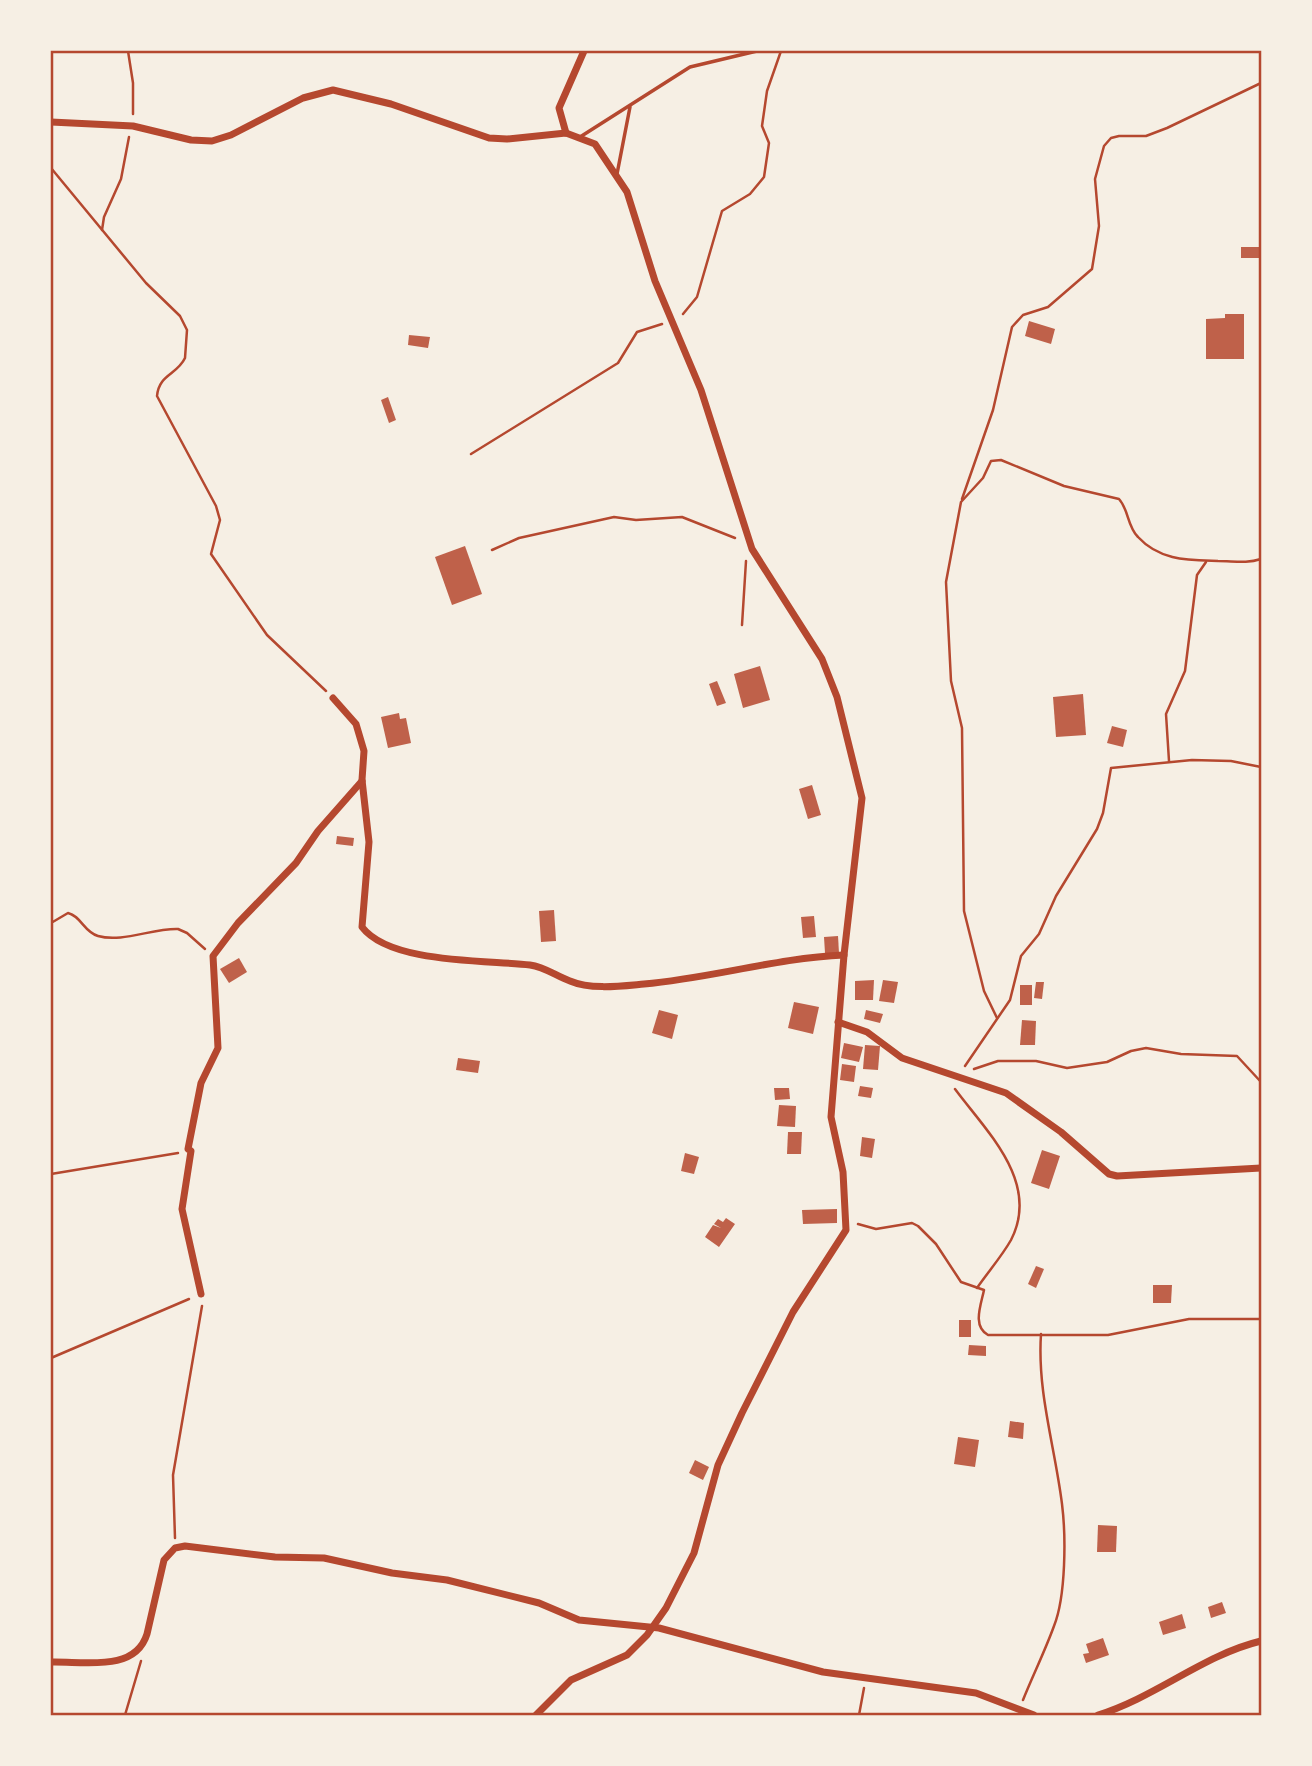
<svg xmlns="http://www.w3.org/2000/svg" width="1312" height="1766" font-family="Lora,serif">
<rect width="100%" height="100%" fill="#f6efe4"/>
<g fill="#bf614a">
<rect x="1241" y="247" width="20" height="11"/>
<polygon points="1225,314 1244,314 1244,359 1206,359 1206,319 1225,318"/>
<polygon points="1029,321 1055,329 1051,344 1025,336"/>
<polygon points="409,335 430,337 428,348 408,345"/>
<polygon points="388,397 396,420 389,423 381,400"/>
<polygon points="465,546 482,594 452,605 435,557"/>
<polygon points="760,666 770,700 743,708 734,674"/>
<polygon points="717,681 726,703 717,706 709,684"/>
<polygon points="1083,694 1086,735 1056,737 1053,697"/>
<polygon points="399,713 400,719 406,718 411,743 388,748 381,717"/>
<polygon points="1112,726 1127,730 1123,747 1107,743"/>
<polygon points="812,785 821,815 808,819 799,789"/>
<polygon points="337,836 354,838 353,846 336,844"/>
<polygon points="554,910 556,941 541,942 539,911"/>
<polygon points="814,916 816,937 803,938 801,917"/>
<polygon points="838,936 839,953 825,953 824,937"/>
<polygon points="239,958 247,972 229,983 220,969"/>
<polygon points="874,980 873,1000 855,1000 855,981"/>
<polygon points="883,980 898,982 894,1003 879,1001"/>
<polygon points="1036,982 1044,982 1042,999 1034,998"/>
<rect x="1020" y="985" width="12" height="20"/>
<polygon points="794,1002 819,1007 813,1034 788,1028"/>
<polygon points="659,1010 678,1015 672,1039 652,1033"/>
<polygon points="866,1010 883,1014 880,1023 864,1019"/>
<polygon points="1022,1020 1036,1021 1035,1045 1020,1045"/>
<polygon points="844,1043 863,1047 859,1062 841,1058"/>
<polygon points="865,1045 880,1046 878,1070 863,1069"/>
<polygon points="458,1058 480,1061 478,1073 456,1070"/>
<polygon points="842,1064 856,1066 854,1082 840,1080"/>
<polygon points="860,1086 873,1088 871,1098 858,1096"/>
<polygon points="774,1088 789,1088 790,1099 775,1100"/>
<polygon points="779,1105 796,1106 795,1127 777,1126"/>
<polygon points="788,1132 802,1132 801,1154 787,1154"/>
<polygon points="862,1137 875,1139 872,1158 860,1156"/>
<polygon points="1042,1150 1060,1156 1049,1189 1031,1183"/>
<polygon points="685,1153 699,1157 694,1174 681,1171"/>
<polygon points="837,1209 837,1223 803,1224 802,1210"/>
<polygon points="726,1218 735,1224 719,1247 705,1237 713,1225 721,1228 714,1224 718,1219 723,1222"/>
<polygon points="1036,1266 1044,1269 1036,1288 1028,1284"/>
<polygon points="1153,1285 1172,1285 1171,1303 1153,1303"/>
<rect x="959" y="1320" width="12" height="17"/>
<polygon points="969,1345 986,1346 986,1356 968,1355"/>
<polygon points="1010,1421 1024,1423 1023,1439 1008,1437"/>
<polygon points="958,1437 979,1440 975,1467 954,1464"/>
<polygon points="695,1460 709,1467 703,1480 689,1473"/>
<polygon points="1098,1525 1117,1526 1116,1552 1097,1552"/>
<polygon points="1222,1602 1226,1613 1211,1618 1208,1607"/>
<polygon points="1182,1614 1186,1628 1163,1635 1159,1622"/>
<polygon points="1103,1638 1109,1655 1086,1663 1083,1654 1089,1653 1086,1644"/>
</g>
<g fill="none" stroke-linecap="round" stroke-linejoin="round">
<g stroke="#b5482f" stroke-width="2.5">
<polyline points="128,51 133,83 133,114"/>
<path d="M51 168 146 283 180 316 187 330 185 358C177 375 159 374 157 396L216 506 220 520 211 554 267 635 326 691"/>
<polyline points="102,230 104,217 121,179 129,137"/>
<polyline points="683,314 697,297 722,211 750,194 764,177 769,143 762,126 767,91 781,51"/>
<polyline points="471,454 618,363 637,332 662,324"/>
<polyline points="962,499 993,410 1012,327 1023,315 1048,307 1092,269 1099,226 1095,179 1104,146 1111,138 1119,136 1146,136 1167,128 1261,83"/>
<polyline points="492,550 519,538 614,517 636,520 682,517 735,538"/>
<polyline points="742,625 746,561"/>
<polyline points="1169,761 1166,714 1185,671 1197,575 1206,562"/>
<path d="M51 923 68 913C81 916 84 932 98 936 122 943 153 928 178 929L187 933 205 949"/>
<path d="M997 1018 984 991 964 911 962 728 951 681 946 582 961 502 983 478 991 461 1001 460 1064 486 1119 499C1129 510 1127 526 1138 537 1160 561 1189 560 1218 561 1234 561 1246 564 1261 559"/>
<polyline points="965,1066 1010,1000 1021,956 1039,934 1056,896 1097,829 1103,813 1111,768 1192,760 1231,761 1261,767"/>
<polyline points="974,1069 998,1061 1036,1061 1067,1068 1107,1062 1131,1051 1146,1048 1181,1054 1237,1056 1261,1082"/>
<path d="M955 1089C986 1131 1041 1182 1011 1240 1002 1256 988 1272 977 1288"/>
<polyline points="51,1174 178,1153"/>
<path d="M858 1224 876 1229 912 1223 918 1226 936 1244 961 1282 984 1290C981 1305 972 1326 988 1335H1108L1189 1319H1261"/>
<polyline points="51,1358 189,1299"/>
<polyline points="175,1538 173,1475 202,1306"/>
<path d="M1023 1700C1033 1675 1045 1651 1054 1626 1066 1596 1066 1536 1062 1504 1055 1447 1037 1392 1041 1334"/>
<polyline points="125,1715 141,1661"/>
<polyline points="859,1715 864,1688"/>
</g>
<g stroke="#b5482f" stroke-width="3.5">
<polyline points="580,137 690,67 757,51"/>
<polyline points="617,174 630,107"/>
</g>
<g stroke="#b5482f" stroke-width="7">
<polyline points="51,122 133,126 191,140 212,141 231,135 303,98 333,90 391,104 489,138 507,139 566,133 595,144 627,192 655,281 701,390 752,549 822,659 837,697 862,798 844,955 831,1117 843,1172 846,1230 793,1312 742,1413 718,1465 694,1553 666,1608 647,1635 627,1655 571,1680 536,1715"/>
<polyline points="566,133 559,108 584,51"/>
<path d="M333 698 356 724 364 751 362 780 369 842 362 927C390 964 488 960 530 965 545 967 556 976 570 981 591 990 621 986 644 984 712 978 776 958 844 955"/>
<polyline points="838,1022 867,1032 902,1058 1006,1093 1061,1132 1109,1174 1117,1176 1261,1168"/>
<polyline points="201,1294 182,1209 191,1151 188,1149 201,1083 218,1048 213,956 238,923 296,863 318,831 362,781"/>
<path d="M51 1662C83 1661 135 1673 147 1634L164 1560 175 1548 185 1546 275 1557 324 1558 392 1573 447 1580 539 1603 579 1620 659 1628 823 1672 976 1693 1034 1715"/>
<path d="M1098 1715C1156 1697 1203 1655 1261 1641"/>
</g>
</g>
<rect width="1312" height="1766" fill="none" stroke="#f6efe4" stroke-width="105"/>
<rect x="52" y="52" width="1208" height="1662" fill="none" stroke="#b5482f" stroke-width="2.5"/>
</svg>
